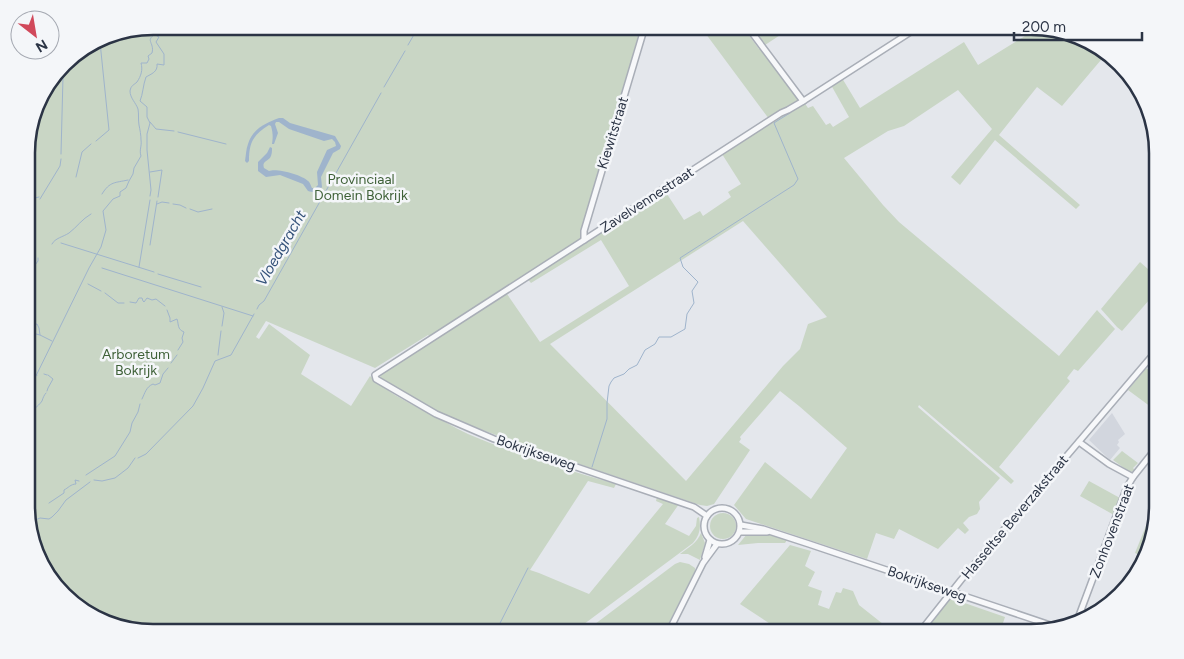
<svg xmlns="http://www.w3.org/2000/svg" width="1184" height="659" font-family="Figtree,sans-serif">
<rect width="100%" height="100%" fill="#e4e7ec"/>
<polygon fill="#d2d6de" points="1112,413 1125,434 1118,440 1119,442 1117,445 1120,448 1110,460 1089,440"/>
<g fill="#c9d6c5" fill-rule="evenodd">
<path d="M153 26H641L580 240 549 266 665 191 684 220 700 211 703 216 731 197 728 192 741 184 722 154 804 102 808 108 813 106 826 125 830 123 833 127 849 117 831 85 842 78 860 108 964 42 978 65 1038 28 1094 43 1106 54 1062 106 1037 87 999 135 1080 205 1076 209 995 140 960 185 951 177 992 129 958 90 904 126 888 131 844 158 883 205 899 222 1059 356 1097 310 1115 329 1078 371 1074 369 1067 378 1070 381 999 467 1014 481 1011 484 919 405 918 407 1000 478 979 502 980 509 977 514 969 517 963 523 969 530 965 534 958 528 938 549 899 529 894 539 876 533 867 559 746 519 734 505 765 462 811 499 847 448 799 406 780 391 740 437 741 439 739 442 750 450 714 504 707 506 700 505 523 445 448 417 381 380 380 377 383 372 507 294 540 342 629 286 601 240 531 283 524 275 486 299 487 300 430 337 428 335 375 368 266 321 256 337 259 339 269 324 310 355 301 374 351 406 370 376C385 391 406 401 424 411 439 418 453 427 468 434 515 454 567 470 616 484L614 488 588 481 530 570 539 573 589 594 663 504 656 501 657 497 679 504 665 524 689 536 696 526 697 518 699 517C701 527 700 535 693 543L572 633H153L90 616 48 577 27 522V137L39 97 69 58 105 36ZM743 221 827 317 808 324 800 349 783 366 686 481 550 344Z"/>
<polygon points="700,26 742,26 759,49 764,45 750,26 794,26 765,45 802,98 769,119"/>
<polygon points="1140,262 1157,277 1157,291 1122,331 1117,327 1101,309"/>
<polygon points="1146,368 1157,376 1157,400 1151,407 1128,390"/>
<polygon points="1122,451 1138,463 1133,468 1135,470 1131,472 1124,469 1124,468 1113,460"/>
<polygon points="1089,481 1120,498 1114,515 1080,496"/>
<polygon points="1157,505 1157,514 1145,557 1135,553 1154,506"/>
<circle cx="723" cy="526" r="13"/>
<path d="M701 533 705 543 700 560 688 554H680C688 548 697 543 701 533Z"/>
<polygon points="747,534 770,535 787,540 785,543 758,543 738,545"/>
<polygon points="790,545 811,551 805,566 815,572 808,586 822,591 818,605 829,609 836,592 841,593 843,588 853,591 859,605 883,624 875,633 821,633 814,627 809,633 784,633 740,604"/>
<polygon points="680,562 689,564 695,568 695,571 664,633 583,633 675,564"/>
<polygon points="950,599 953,599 1005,617 1003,623 987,633 922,633"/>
</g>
<path fill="#9fb4cc" d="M279 118H283L290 123 335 136 341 146 340 149 333 153 321 177 322 187C317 193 315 193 308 191L303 184 280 175 266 177 258 171V162L267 153 270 147 272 148C272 151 272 155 270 158 266 162 262 162 264 168L269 171C277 168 302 175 308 181 310 182 311 186 312 188H315L318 185 317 172 327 150 336 146 335 142 332 139 324 141 289 129 279 122H276L275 124 278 133 274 144H272C273 137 273 133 271 126L269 125C253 135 249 143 249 161L247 163 245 161C246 155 246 149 248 144 252 129 266 123 279 118Z"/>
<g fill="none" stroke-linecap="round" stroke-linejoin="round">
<g stroke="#9fb4cc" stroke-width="1">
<polyline points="408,45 419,26"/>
<polyline points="69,58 70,57"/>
<polyline points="384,87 405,51"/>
<polyline points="39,99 107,35"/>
<polyline points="150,122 156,129 174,131"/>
<polyline points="178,132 226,144"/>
<polyline points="96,141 109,130 100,42"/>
<polyline points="61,154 63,77"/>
<polyline points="150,172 162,170 158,197"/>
<polyline points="76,177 82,152 91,144"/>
<path d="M102 194C110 181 115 183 128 180"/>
<path d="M150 196 151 190 147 150V134L150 123 147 117V107L140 101C143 94 143 85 146 77 151 74 158 72 157 64L164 65V54L156 42 159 37 157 36"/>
<polyline points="40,199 60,166 61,159"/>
<polyline points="157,204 162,202 169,203"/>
<polyline points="173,204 180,205 186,208"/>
<polyline points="35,208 34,200 35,198 39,197"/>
<polyline points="190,209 198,212 212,209"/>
<polyline points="35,212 35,214"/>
<polyline points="61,243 154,272"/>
<path d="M52 244C55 238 63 237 69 233 77 227 82 219 91 214"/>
<polyline points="150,245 157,201"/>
<polyline points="139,267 150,200"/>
<polyline points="102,268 253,316"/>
<polyline points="158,274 201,287"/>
<polyline points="27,276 38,261 38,258"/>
<polyline points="88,284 101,291"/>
<polyline points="105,293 118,303 124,303"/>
<polyline points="130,302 136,303 139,298 142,298 143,301 144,302 147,298 152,300 156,299 165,306"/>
<polyline points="257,309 259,305 264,301 381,93"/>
<path d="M167 310 170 318V322L177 319C179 325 177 329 184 332L182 338 183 342 178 350"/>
<polyline points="27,326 37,324 39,328 40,335"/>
<polyline points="222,326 224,313 222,307"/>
<polyline points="32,333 40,335 52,341"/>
<polyline points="218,355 221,331"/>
<polyline points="171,363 177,355"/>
<polyline points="27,370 31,370 37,375"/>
<polyline points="44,374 47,375"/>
<path d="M31 386 89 268 101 247 106 230 103 211 113 199 120 196V192L126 188 129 181 133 174 134 168 141 156C139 150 142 146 141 140 141 135 140 130 139 125 138 120 139 114 138 109 136 103 130 98 130 91 131 85 134 85 137 82 141 76 143 70 141 63H147L149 59 148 56 152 53C155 42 143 40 158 33L157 26"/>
<polyline points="47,391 48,388 53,379 48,375"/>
<path d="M142 399C145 393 146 387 153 384L155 385 160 383 163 374 168 368"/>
<path d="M27 418C31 410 38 407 42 401 43 398 44 395 46 393"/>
<polyline points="138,458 146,454 193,406 203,388 215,361 231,355 254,314"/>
<polyline points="592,467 607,419 607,403 609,386 611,382 614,378 624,374 629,369 637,365 645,350 655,344 659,337 671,337 685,329 687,314 694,303 692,291 698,282 683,267 680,258 794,185 798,179 774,123 777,121 790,113"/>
<polyline points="86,475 115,456 130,432 132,423 138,412 140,404"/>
<polyline points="94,480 102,481 115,478 128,468 135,458"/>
<path d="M49 503 64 493V490C68 488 71 484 76 484L75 480 79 481"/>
<polyline points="27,520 33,521 40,518 49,519 52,517 58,511 66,500 90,482"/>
<polyline points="495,633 528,568"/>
</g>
<defs>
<g id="minor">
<polyline points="747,26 803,101"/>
<polyline points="584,240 584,231 645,26"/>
<polyline points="1079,442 1109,464 1133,477"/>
<circle cx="722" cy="526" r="18"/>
<polyline points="707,516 694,507 494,439 436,414 376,379 375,375 781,113 788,110 805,100 920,26"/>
<polyline points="741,525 763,529 809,544 1056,627"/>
<polyline points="740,532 767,532"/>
<polyline points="705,557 710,540"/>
<polyline points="1077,621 1127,487 1133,477 1157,447"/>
<polyline points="668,633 703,563 717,544"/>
<polyline points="919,633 961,580 1157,350"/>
</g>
</defs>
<use href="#minor" stroke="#a9aeb7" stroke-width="8"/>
<use href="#minor" stroke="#f7f8fa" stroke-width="5"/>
</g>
<g text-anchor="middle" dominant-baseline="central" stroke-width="5" stroke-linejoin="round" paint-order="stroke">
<g font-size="14" fill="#2b3445" stroke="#f4f6f9">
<text transform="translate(613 133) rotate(-73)">Kiewitstraat</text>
<text transform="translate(647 200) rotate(-33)">Zavelvennestraat</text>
<text transform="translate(536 453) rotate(19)">Bokrijkseweg</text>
<text transform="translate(1015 517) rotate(-50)">Hasseltse Beverzakstraat</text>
<text transform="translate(1112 531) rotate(-69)">Zonhovenstraat</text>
<text transform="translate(927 584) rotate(19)">Bokrijkseweg</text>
</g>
<g font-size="14" fill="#3f6138" stroke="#f4f6f9">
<text x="361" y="179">Provinciaal<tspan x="361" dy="16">Domein Bokrijk</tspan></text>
<text x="136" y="354">Arboretum<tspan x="136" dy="16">Bokrijk</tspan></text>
</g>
<g font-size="15" font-style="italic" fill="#34527a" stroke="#f4f6f9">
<text transform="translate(281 248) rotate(-60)">Vloedgracht</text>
</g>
</g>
<path d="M0 0H1184V659H0ZM153 35H1031A118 118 0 0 1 1149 153V506A118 118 0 0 1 1031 624H153A118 118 0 0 1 35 506V153A118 118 0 0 1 153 35Z" fill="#f4f6f9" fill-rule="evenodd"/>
<path fill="none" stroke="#2b3445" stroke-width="2.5" d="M153 35H1031A118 118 0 0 1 1149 153V506A118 118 0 0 1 1031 624H153A118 118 0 0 1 35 506V153A118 118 0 0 1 153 35Z"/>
<g transform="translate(35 35) rotate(149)"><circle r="24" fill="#f4f6f9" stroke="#a4a8b1"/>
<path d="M0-4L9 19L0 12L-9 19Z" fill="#d1495b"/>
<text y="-8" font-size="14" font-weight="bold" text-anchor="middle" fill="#2b3445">N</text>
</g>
<path d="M1014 32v8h128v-8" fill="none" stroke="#2b3445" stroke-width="2.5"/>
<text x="1022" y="32" font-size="15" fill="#2b3445" stroke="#f4f6f9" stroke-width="4" paint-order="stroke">200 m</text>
</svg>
